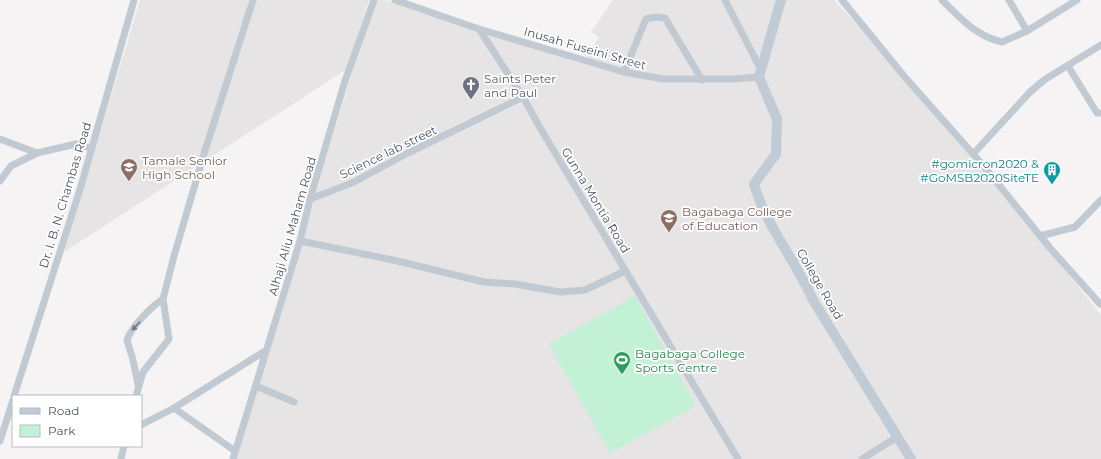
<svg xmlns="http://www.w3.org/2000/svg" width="1101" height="459" font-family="Montserrat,sans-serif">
<rect width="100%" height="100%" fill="#f5f3f3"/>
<g fill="#e6e4e5">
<polygon points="140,0 369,0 347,69 64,252"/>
<polygon points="374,0 385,0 584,63 599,37 591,32 613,0 834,0 901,70 1007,197 1101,315 1101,459 235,459"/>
</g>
<polygon fill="#c3f1d5" points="635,296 696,406 610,453 549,344"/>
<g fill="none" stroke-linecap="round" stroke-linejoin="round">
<g stroke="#c1cad2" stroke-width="7">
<polyline points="395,0 479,29 624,72 663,79 733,79 759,77"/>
<polyline points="725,0 761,70"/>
<polyline points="842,0 904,76 982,164 1050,248 1100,304 1101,303"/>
<path d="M942 0C960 18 976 36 1002 42L1027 31 1077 0"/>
<polyline points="1009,0 1027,31"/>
<polyline points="479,29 523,97 539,126 738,459"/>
<polyline points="1068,66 1097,113 1101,113"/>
<polyline points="624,72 646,19 656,17 665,18 702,80"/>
<polyline points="0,139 37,153 76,144 91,148"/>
<polyline points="973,154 1030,92 1044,80 1101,45"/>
<polyline points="0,181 11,166 37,153"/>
<polyline points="310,199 352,183 408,153 523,97"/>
<polyline points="1040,236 1075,227 1101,200"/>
<polyline points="300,241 393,260 484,282 515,284 560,292 585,290 625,271"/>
<path d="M138 384 133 360 127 340C132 326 151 307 163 299"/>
<polyline points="256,386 294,402"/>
<polyline points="14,396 81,186 134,0"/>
<polyline points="136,396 143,372 169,339 163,299 174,256 204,154 253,0"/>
<polyline points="174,408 235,451"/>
<polyline points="141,425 174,408 265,351"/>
<polyline points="0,441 13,400"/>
<polyline points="121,459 124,446"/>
<polyline points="233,459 300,241 310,199 345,81 374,0"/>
<polyline points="862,459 897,437"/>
</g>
<path stroke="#c1cbd6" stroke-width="10" d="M781 0 759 77 777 119 776 154 754 184C766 226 796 261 813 300L911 459"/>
</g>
<defs><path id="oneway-solid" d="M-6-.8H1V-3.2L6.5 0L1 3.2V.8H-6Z"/></defs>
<use fill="#6e7983" href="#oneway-solid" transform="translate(136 326) rotate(133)"/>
<defs>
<symbol id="church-pin" viewBox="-11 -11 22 30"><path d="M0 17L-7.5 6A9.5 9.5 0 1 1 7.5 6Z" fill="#6b7280" stroke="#fff"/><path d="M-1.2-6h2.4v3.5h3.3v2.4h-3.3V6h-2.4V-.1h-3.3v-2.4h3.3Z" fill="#fff"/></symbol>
<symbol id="school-pin" viewBox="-11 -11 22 30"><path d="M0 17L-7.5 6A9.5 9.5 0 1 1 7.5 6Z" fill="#8d6e63" stroke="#fff"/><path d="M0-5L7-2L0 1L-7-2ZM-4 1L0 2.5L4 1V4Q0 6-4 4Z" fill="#fff"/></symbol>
<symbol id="building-pin" viewBox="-11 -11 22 30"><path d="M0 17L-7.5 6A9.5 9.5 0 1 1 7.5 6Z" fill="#0f9aa8" stroke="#fff"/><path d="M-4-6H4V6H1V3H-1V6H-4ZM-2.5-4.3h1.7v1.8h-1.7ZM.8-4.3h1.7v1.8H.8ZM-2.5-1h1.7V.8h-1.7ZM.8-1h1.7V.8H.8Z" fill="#fff"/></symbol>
<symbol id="university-pin" viewBox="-11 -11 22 30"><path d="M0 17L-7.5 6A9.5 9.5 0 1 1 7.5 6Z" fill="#8d6e63" stroke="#fff"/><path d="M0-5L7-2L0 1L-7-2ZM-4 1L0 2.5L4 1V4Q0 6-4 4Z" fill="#fff"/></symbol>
<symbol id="stadium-pin" viewBox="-11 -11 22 30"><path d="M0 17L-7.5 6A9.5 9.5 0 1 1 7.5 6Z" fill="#2e9e5b" stroke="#fff"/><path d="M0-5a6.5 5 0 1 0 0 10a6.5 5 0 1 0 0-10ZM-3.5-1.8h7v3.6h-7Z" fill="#fff"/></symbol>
</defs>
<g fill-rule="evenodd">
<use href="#church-pin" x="461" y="75" width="20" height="27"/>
<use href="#school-pin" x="119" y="157" width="20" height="27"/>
<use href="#building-pin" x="1042" y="160" width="20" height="27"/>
<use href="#university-pin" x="659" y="208" width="20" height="27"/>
<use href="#stadium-pin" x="612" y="350" width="20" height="27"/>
</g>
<g text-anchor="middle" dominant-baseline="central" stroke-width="3.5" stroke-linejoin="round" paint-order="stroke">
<g font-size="12" fill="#4a5661" stroke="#fff">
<text transform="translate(585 48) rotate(16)">Inusah Fuseini Street</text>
<text transform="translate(388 152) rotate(-26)">Science lab street</text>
<text transform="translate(65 195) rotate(-73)">Dr. I. B. N. Chambas Road</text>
<text transform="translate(596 200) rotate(59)">Gunna Montia Road</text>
<text transform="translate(292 226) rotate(-74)">Alhaji Aliu Maham Road</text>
<text transform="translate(820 284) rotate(60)">College Road</text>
</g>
<g font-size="12" fill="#5b616d" stroke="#fff" text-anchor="start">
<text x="484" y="78">Saints Peter<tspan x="484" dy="14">and Paul</tspan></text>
</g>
<g font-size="12" fill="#785e54" stroke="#fff" text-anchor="start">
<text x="142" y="160">Tamale Senior<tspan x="142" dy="14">High School</tspan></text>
<text x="682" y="211">Bagabaga College<tspan x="682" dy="14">of Education</tspan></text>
</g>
<g font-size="12" fill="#0d838f" stroke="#fff" text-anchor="end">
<text x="1039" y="163">#gomicron2020 &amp;<tspan x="1039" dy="14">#GoMSB2020SiteTE</tspan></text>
</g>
<g font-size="12" fill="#27864d" stroke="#fff" text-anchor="start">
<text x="635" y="353">Bagabaga College<tspan x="635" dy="14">Sports Centre</tspan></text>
</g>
</g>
<rect x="12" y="395" width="130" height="52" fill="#ffffff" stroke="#b7bbc0"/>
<rect x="20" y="408" width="20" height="6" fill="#c1cbd6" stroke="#b7bbc0"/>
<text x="48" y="415" font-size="12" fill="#4a5661">Road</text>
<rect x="20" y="425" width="20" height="12" fill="#c3f1d5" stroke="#b7bbc0"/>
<text x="48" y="435" font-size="12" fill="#4a5661">Park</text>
</svg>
